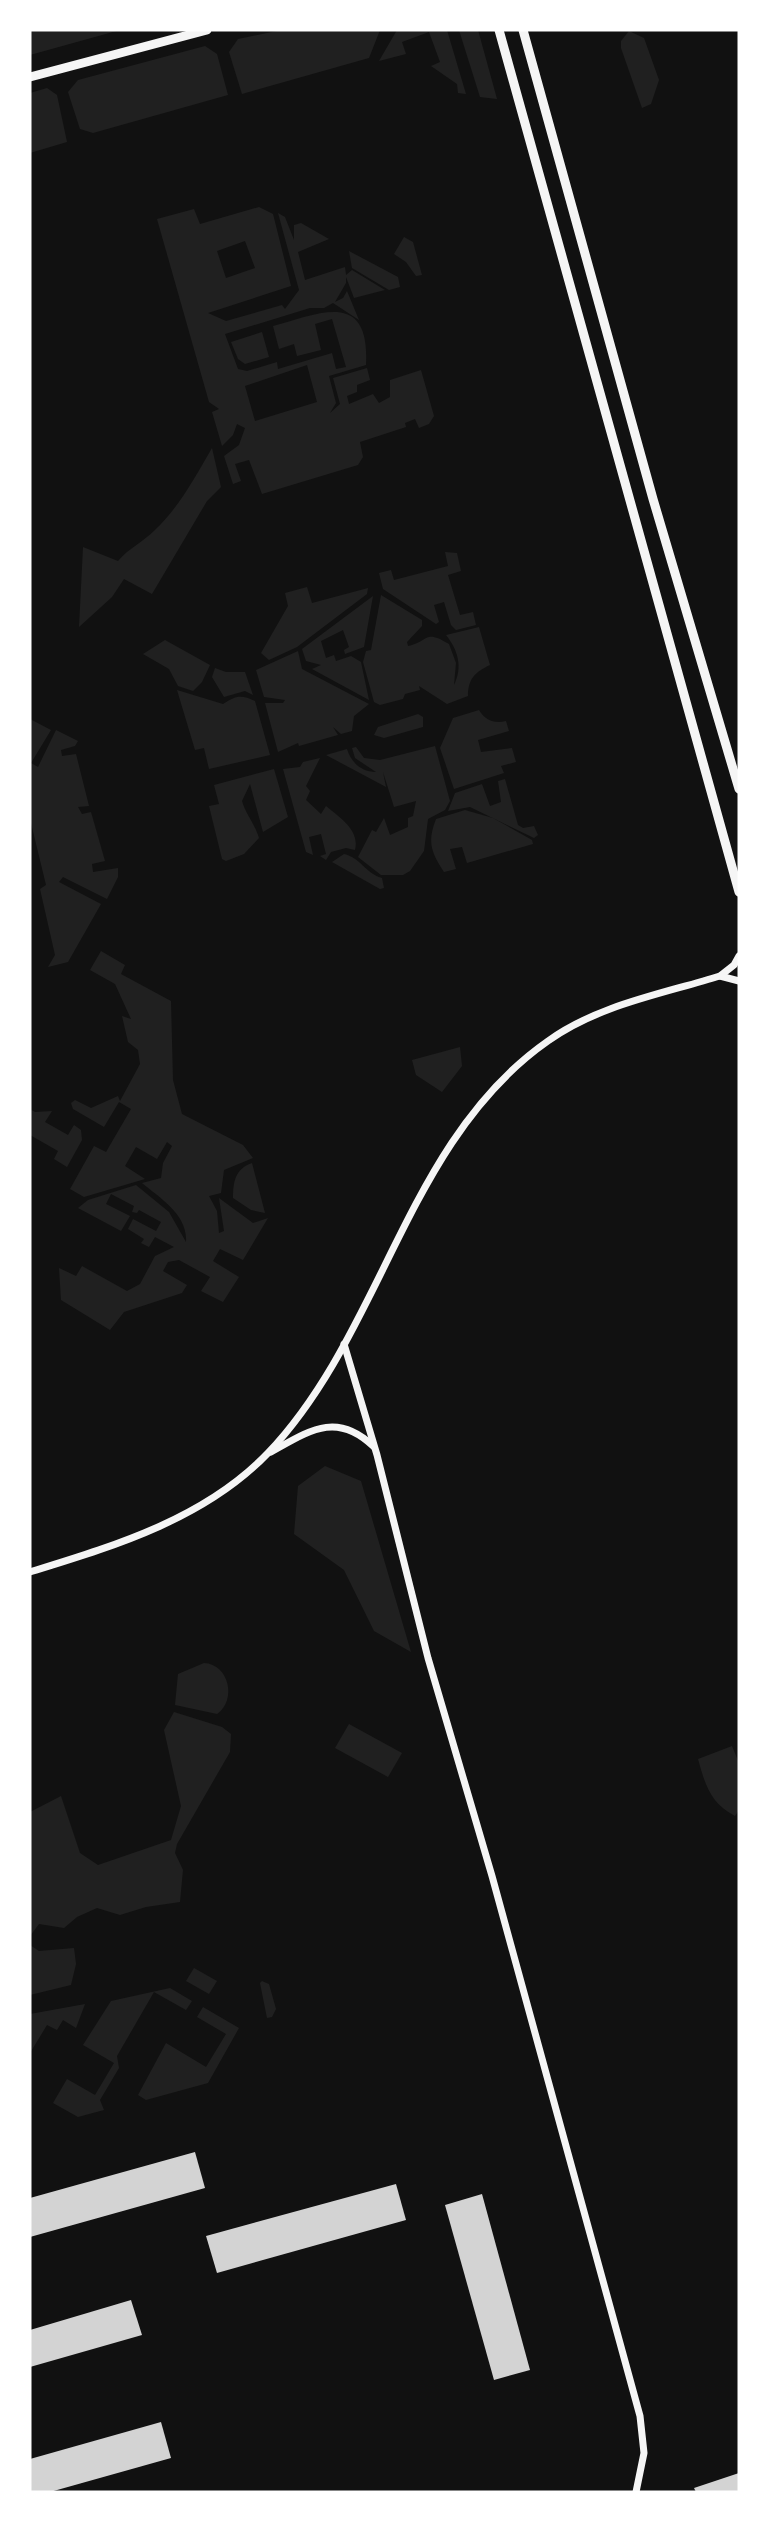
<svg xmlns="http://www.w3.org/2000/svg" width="769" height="2522" font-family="Raleway,sans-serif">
<rect width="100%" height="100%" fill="#111"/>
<g fill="#202020" fill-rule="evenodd">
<polygon points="30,30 120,30 30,55"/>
<polygon points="281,30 380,30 369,58 242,94 229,52 238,39"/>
<polygon points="397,30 447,30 466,94 458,93 457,84 431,66 440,62 429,32 402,42 406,54 379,61"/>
<polygon points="459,30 478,30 497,99 480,97"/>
<polygon points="629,31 644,38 659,80 651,104 642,108 621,48 621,41"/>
<polygon points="205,46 217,54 228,95 93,133 80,129 68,92 78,80"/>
<polygon points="47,88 57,95 67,142 30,153 30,93"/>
<path d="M259 207 273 214 291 286 208 313 226 321 282 305 285 309 299 290 278 213 285 217 294 240V225L301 223 329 239 298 252 305 280 345 267 346 275 352 270 385 290 354 298 346 277V283L335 302 343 298 347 291 359 320 333 303 324 308H310L225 334 238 369 247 371 277 362 278 369 332 353 336 369 346 367 332 319 315 324 321 350 297 356 294 344 279 349 273 326C320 313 370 289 366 365L329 376 336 403 330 413 340 404 333 378 367 368 370 380 357 385V392L347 396 349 404 373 394 379 403 390 397V380L421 370 434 416 429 424 419 428 415 419 405 423 406 427 360 442 363 457 358 465 262 494 249 460 235 464 241 481 233 484 224 456 239 445 245 428 237 424 233 435 222 446 212 412 219 409 209 402 157 219 194 209 200 224ZM245 241 255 268 226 278 217 251ZM307 365 317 402 255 421 245 386Z"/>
<polygon points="404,237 413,242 422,275 416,276 406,262 394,254"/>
<polygon points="349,251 398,277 400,287 389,290 352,268"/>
<polygon points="262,332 269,357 245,364 238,359 231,342"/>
<path d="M212 448 221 487 207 501 152 594 124 579 112 597 79 627 83 547 118 561C129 548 143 542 155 530 180 506 195 477 212 448Z"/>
<polygon points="445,552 457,553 461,571 448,575 460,615 473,612 476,625 456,630 451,625 444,602 434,605 439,622 436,624 383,589 379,573 391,570 394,580 448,566"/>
<polygon points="307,587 312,603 368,588 367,594 297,647 269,660 261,653 288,606 285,593"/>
<path d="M381 595 422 620V626L407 642 408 646C430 641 424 629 449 644L456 663 454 685C463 667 458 650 446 635L479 627 490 665C475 672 468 679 468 696L447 704 419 686 420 690 405 694 403 699 380 705 374 702 363 662 366 651 371 650Z"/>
<polygon points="373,596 364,647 345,654 344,650 349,647 343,630 321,641 326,658 334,655 336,661 351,656 361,662 369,700 312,669 321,665 306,661 302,649"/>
<polygon points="165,640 210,665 202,682 193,691 178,686 169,669 143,654"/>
<polygon points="298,651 302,669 369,704 354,716 352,731 341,734 333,727 338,735 299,746 298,743 278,752 265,703 283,703 285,700 264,697 256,670"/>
<polygon points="215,668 226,672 245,672 253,695 245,691 224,697 212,677"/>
<path d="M177 690 223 704C235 696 241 694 255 701L270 755 209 769 204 748 195 750Z"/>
<path d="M479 710C485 720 494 724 506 721L509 731 478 740 481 752 512 748 516 762 501 766 504 773 454 789 440 748 453 718Z"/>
<polygon points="418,714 423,717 423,727 384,738 374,735 378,727"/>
<polygon points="30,719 51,730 31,763 38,767 56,730 78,741 75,746 61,750 62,756 76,754 89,806 78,807 82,814 91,812 105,861 92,864 93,872 118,868 118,877 107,899 63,877 59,882 101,904 68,962 48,967 55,955 40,889 46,885 30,819"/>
<path d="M435 746 450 801 445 810 428 819 424 851 410 871 403 875H381L358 857 372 830 376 832 384 818 390 835 408 827V818L413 816 416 801 394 807 383 772 386 787 326 755 347 749C351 762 361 772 376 772L355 758 352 748 356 747 364 758 380 760Z"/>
<path d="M320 758 306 786 310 791 306 800 321 814 326 806C340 818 360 830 355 850L346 848 331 852 326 860 320 856 326 854 321 834 309 837 313 855 306 852 283 769 300 767 303 762Z"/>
<path d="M274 769 288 817 263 832 250 784 242 801C246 815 254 822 259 838L244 854 226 861 222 859 209 806 219 804 214 785Z"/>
<polygon points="505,779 518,825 523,828 534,826 538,835 534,838 470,807 448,811 455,793 482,784 490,806 501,802 498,781"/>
<path d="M465 810 493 818 532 840 533 844 467 863 462 847 450 849 456 869 444 872C431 852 427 842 436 819Z"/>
<path d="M344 854C361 858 365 873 382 878L384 888 380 889 332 862Z"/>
<path d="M101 951 125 965 121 974 171 1001 173 1080 182 1114 243 1145 253 1158 224 1170 221 1193 209 1196 217 1211 219 1233 224 1231 219 1198 253 1223 268 1218 243 1260 220 1249 213 1261 239 1277 223 1302 201 1291 210 1277 179 1260 168 1262 163 1271 187 1285 182 1293 124 1312 110 1330 61 1300 59 1268 76 1276 82 1266 127 1291 140 1284 155 1256 174 1247 155 1237 149 1247 141 1243 144 1239 128 1229 133 1219 156 1231 161 1222 139 1210 137 1213 132 1212 134 1206 111 1194 106 1204 130 1216 121 1231 78 1208 88 1200 136 1185 169 1212 186 1242C188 1215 160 1198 142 1183L161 1178 163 1163 172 1146 167 1142 157 1159 136 1147 125 1166 145 1179 84 1197 70 1189 94 1146 106 1152 131 1109 119 1102 104 1127 73 1109 71 1103 75 1100 91 1108 118 1096 120 1101 140 1064 138 1050 128 1042 122 1016 131 1019 115 984 90 970Z"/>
<polygon points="460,1047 462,1066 442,1092 416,1075 412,1060"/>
<polygon points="30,1109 35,1112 52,1111 45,1122 68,1135 74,1125 81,1130 82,1140 67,1167 54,1159 58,1151 30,1135"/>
<path d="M252 1163 265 1213 251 1210 233 1198C233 1182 235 1169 252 1163Z"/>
<polygon points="325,1466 361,1481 411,1652 374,1631 344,1570 294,1534 298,1486"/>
<path d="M204 1663C229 1664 237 1700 217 1714L175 1705 178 1674Z"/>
<polygon points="174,1712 222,1727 231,1734 230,1752 177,1844 175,1853 183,1870 180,1902 146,1907 120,1915 97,1908 77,1917 64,1928 39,1924 30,1936 30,1812 61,1796 80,1853 98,1865 171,1840 181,1806 164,1730"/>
<polygon points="349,1724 402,1753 388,1777 335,1748"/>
<path d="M732 1746 739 1763V1810L735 1816C710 1803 705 1784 698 1759Z"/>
<polygon points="30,1945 39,1951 74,1948 76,1964 71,1985 30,1995"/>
<polygon points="194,1968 217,1981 209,1994 186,1981"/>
<polygon points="262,1981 269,1984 276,2009 272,2017 267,2018 260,1983"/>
<polygon points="170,1988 192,2001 186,2010 154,1992 117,2056 119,2068 100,2100 104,2110 78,2117 53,2103 67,2079 95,2095 114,2063 83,2045 111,2001"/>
<polygon points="85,2004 76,2028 63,2020 57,2030 47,2025 30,2053 30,2014"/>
<polygon points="203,2007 239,2028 208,2083 146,2100 138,2095 166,2043 206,2067 226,2034 197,2017"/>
</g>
<g fill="#d3d3d3">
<polygon points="195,2152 205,2188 30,2237 30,2198"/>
<polygon points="396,2184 406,2220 217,2273 206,2236"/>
<polygon points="482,2194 530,2370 494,2380 445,2205"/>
<polygon points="131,2300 142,2335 30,2367 30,2330"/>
<polygon points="161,2422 171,2458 50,2492 30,2492 30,2459"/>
<polygon points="739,2473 739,2492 696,2492 694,2488"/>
</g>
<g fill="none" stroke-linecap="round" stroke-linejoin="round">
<g stroke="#f5f5f5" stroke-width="7">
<polyline points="720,976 739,981"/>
<polyline points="344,1344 377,1455 428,1658 492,1876 640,2416 644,2453 636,2492"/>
<path d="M271 1452C309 1431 336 1411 373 1446"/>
<path d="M30 1572C114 1546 205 1519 268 1453 384 1331 406 1140 548 1041 598 1005 662 994 720 976L734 965 739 956"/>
</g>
<g stroke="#f5f5f5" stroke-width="9">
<polyline points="499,30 739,892"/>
<polyline points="523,30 653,499 739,789"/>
<polyline points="30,77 207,30"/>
</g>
</g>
<rect width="769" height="2522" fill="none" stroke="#ffffff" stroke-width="63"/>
</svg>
